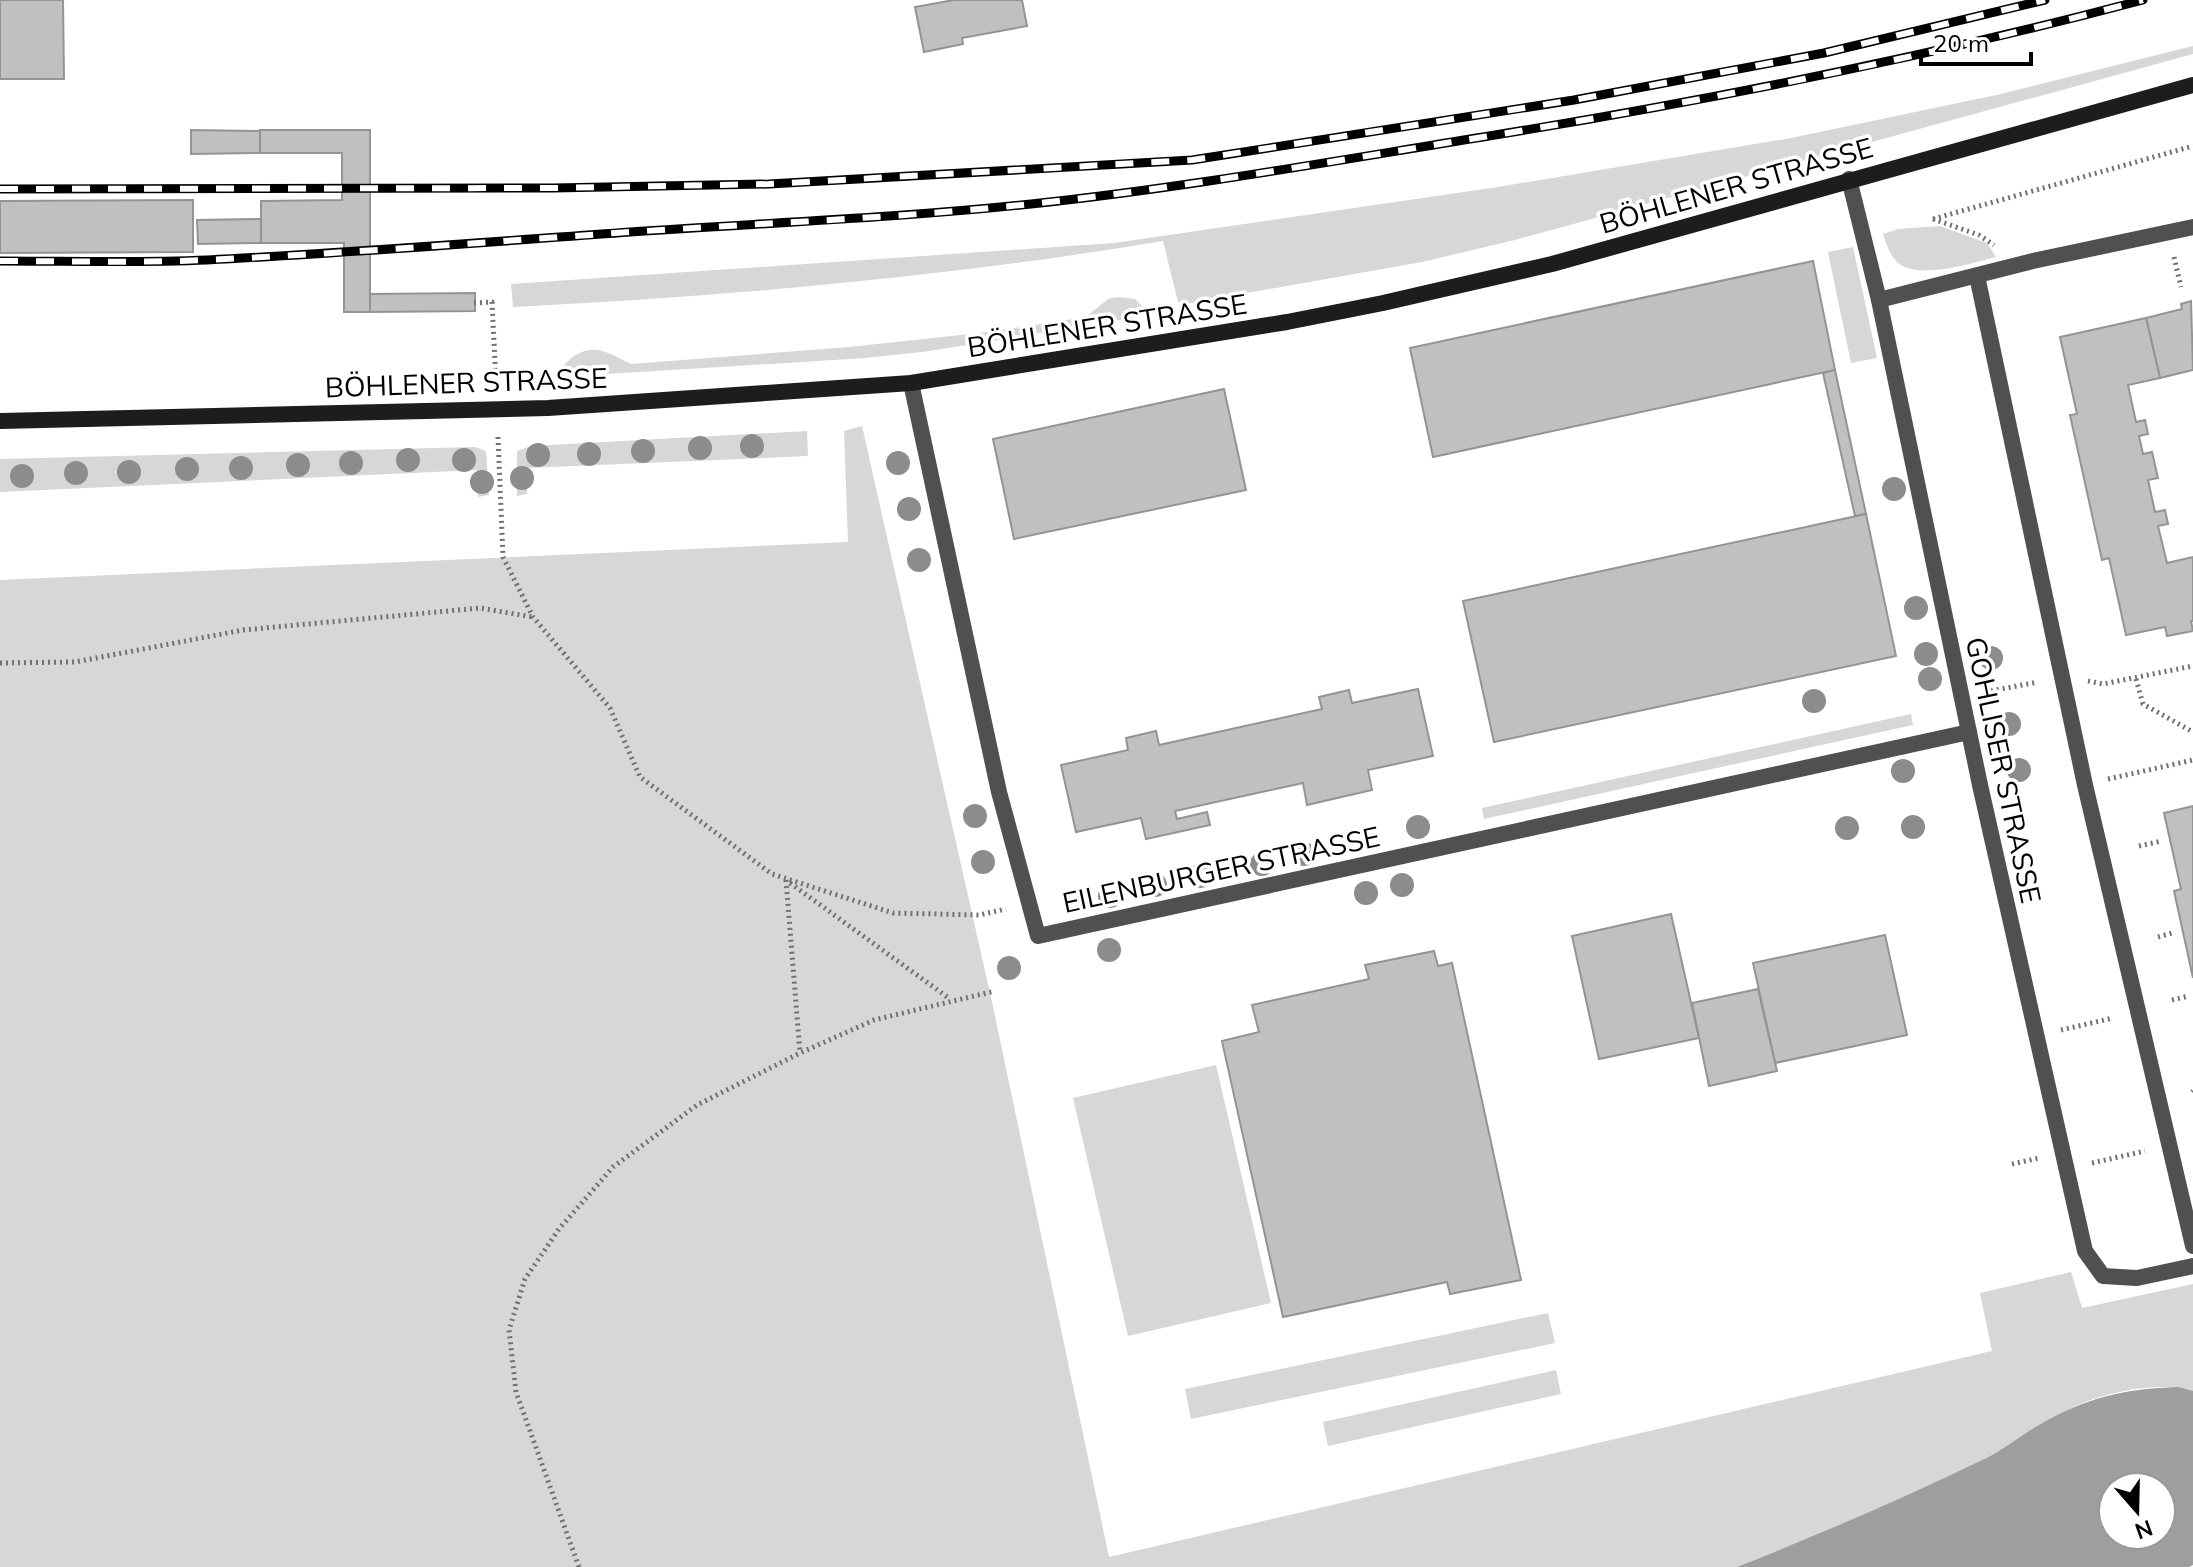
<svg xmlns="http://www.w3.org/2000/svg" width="2193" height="1567" font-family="Mulish,sans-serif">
<rect width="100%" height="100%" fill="#fff"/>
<g fill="#d7d7d7">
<path d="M2193 46V54L1515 240 1422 262 1185 304 1178 302 1163 241C948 277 731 296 513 307L511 284 1114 243 1498 187 1791 138 2001 94Z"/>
<path d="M1940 226 1987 243 1996 257C1971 263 1918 281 1897 262 1890 255 1886 244 1883 234L1898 229Z"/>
<polygon points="1853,247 1877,358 1851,363 1828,252"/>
<path d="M1117 297 1135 299 1144 308 1139 317 930 351 865 358 591 375 563 372 562 367C587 340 602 349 631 364L849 347 989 332 1086 317 1108 299Z"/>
<path d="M862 426 992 1002 1109 1557 1992 1351 1980 1293 2071 1272 2082 1308 2193 1284V1391C2164 1383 2131 1388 2103 1396 2059 1408 2024 1439 1984 1459 1904 1500 1820 1534 1737 1567H0V580L848 542 844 431Z"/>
<polygon points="807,431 808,456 527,468 527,494 517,496 517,451 531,446"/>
<polygon points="475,447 486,451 489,495 478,497 477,470 0,492 0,459"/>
<polygon points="1911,714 1913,725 1484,819 1482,808"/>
<polygon points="1216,1065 1271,1303 1128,1336 1073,1098"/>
<polygon points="1548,1313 1555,1343 1191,1419 1185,1389"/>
<polygon points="1556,1370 1561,1394 1328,1446 1323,1422"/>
</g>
<path fill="#9e9e9e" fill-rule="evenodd" d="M2178 1387 2193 1391V1565L2189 1567H1737C1820 1534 1902 1499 1982 1460 2002 1451 2020 1436 2039 1425 2087 1397 2124 1389 2178 1387ZM2113 1487H2161V1535H2113Z"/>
<g fill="#c0c0c0" stroke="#949494" stroke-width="2">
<polygon points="0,0 63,0 64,79 0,79"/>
<polygon points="954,0 1022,0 1027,26 962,38 963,44 924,52 915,7"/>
<polygon points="191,130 260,131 260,153 191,154"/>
<polygon points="260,130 370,130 370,312 344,312 344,243 261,243 261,201 342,200 342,153 260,153"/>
<polygon points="193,200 193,252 0,253 0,201"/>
<polygon points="261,219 261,243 198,244 197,220"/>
<polygon points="1813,261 1835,370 1433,457 1410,348"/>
<polygon points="475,293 475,311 370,312 370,294"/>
<polygon points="2191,301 2193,370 2160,378 2146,318 2182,309 2181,304"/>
<polygon points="2146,318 2160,378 2128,385 2136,422 2145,420 2148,434 2139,436 2143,454 2152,452 2158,478 2148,480 2155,512 2165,510 2168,524 2158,526 2167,563 2193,557 2193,621 2191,621 2193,631 2167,636 2165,627 2126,635 2109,558 2102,560 2070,415 2077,414 2060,337"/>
<polygon points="1835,370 1866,514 1855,516 1823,373"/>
<polygon points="1224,389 1246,490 1014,539 993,439"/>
<polygon points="1866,514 1896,656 1494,742 1463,601"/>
<polygon points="1418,689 1433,756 1368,770 1372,790 1307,805 1303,783 1175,811 1177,819 1207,812 1210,825 1146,839 1141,818 1076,832 1061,765 1128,750 1126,738 1156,731 1159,745 1322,709 1319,697 1349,690 1352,703"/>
<polygon points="2193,806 2193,978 2174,891 2181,889 2164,813"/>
<polygon points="1671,914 1699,1038 1599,1059 1572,936"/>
<polygon points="1885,935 1907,1035 1775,1063 1753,963"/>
<polygon points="1434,951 1438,966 1452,963 1521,1280 1450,1294 1447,1282 1283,1317 1222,1041 1259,1032 1252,1005 1369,979 1365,965"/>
<polygon points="1758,989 1777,1071 1709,1086 1692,1003"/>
</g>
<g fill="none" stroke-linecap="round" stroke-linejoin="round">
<g stroke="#727272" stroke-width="5" stroke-dasharray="2 4" stroke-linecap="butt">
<polyline points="1933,219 2193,146"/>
<polyline points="1933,219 1979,235 1994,245"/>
<polyline points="2174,257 2181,287"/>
<polyline points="474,303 492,302 496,382"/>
<polyline points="498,437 503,557 533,617 610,708 640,777 772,874 893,913 979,915 1006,909"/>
<polyline points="0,663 75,662 243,630 480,608 533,617"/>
<polyline points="2136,679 2143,704 2193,732"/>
<polyline points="2088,681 2103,684 2193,666"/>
<polyline points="1985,692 2038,682"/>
<polyline points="2108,779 2193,760"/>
<polyline points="2139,846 2162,841"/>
<polyline points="786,880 800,1053"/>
<polyline points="790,883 950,999"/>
<polyline points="2158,937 2175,932"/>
<polyline points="2172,1000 2189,996"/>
<polyline points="2061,1030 2113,1018"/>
<polyline points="2192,1092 2193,1091"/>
<polyline points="2092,1163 2145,1151"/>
<polyline points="2012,1164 2039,1158"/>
<polyline points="579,1567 516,1392 509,1330 525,1279 559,1229 613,1167 697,1105 800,1053 874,1020 995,991"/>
</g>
<g stroke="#505050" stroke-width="16">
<polyline points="1849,179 1879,300 1980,785 2085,1251 2103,1276 2137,1278 2193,1266"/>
<polyline points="1977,276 2085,785 2193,1246"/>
<polyline points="1879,300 2033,261 2193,227"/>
<polyline points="911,383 999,792 1038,936 1969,732"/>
</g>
<polyline stroke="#1d1d1d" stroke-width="16" points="0,421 548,408 911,383 1287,322 1383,303 1552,264 2193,85"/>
<defs>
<g id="rail">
<polyline points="0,189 553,188 769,184 1192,160 1574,100 1824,53 2045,0"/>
<path d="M0 261C69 261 138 263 207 260 348 253 489 242 630 232 764 223 898 218 1031 204 1183 188 1333 161 1483 137 1705 101 1925 58 2143 0"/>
</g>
</defs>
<use href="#rail" stroke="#000" stroke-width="9"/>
<use href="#rail" stroke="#fff" stroke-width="6" stroke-dasharray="18" stroke-linecap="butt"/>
</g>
<g fill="#8c8c8c">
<circle cx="752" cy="446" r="12"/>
<circle cx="700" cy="448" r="12"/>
<circle cx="643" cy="451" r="12"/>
<circle cx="589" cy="454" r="12"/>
<circle cx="538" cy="455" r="12"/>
<circle cx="408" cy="460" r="12"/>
<circle cx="464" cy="460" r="12"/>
<circle cx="351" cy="463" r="12"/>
<circle cx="898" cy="463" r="12"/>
<circle cx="298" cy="465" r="12"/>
<circle cx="241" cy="468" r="12"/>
<circle cx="187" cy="469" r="12"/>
<circle cx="129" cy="472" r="12"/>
<circle cx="76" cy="473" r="12"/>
<circle cx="22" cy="476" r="12"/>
<circle cx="522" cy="478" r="12"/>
<circle cx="482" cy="482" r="12"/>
<circle cx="1894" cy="489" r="12"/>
<circle cx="909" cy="509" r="12"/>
<circle cx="919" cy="560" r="12"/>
<circle cx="1916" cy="608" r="12"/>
<circle cx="1926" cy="654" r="12"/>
<circle cx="1991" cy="658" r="12"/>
<circle cx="1930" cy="679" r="12"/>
<circle cx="1814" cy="701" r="12"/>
<circle cx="2009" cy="724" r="12"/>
<circle cx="2019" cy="770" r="12"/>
<circle cx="1903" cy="771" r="12"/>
<circle cx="975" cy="816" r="12"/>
<circle cx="1418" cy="827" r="12"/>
<circle cx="1913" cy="827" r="12"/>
<circle cx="1847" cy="828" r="12"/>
<circle cx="1304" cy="854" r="12"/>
<circle cx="983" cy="862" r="12"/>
<circle cx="1262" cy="864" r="12"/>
<circle cx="1200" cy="876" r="12"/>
<circle cx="1155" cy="885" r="12"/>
<circle cx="1402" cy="885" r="12"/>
<circle cx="1366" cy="893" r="12"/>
<circle cx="1110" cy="896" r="12"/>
<circle cx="1109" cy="950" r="12"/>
<circle cx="1009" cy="968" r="12"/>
</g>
<g text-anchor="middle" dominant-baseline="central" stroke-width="7" stroke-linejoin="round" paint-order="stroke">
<g font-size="28" fill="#000" stroke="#fff">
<text transform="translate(1736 185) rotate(-16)">BÖHLENER STRASSE</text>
<text transform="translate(1107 325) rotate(-9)">BÖHLENER STRASSE</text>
<text transform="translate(466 382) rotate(-2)">BÖHLENER STRASSE</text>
<text transform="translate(2004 770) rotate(78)">GOHLISER STRASSE</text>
<text transform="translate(1221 869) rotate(-12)">EILENBURGER STRASSE</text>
</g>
</g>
<g transform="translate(2137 1511) rotate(160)"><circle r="38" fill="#ffffff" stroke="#999999" stroke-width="2"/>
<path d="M0-6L14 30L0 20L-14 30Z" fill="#000000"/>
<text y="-12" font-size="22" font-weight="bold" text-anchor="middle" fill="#000000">N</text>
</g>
<path d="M1921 52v12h110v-12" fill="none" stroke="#000000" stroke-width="4"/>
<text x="1933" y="52" font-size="24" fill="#000000" stroke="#ffffff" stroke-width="6" paint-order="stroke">20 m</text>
</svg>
